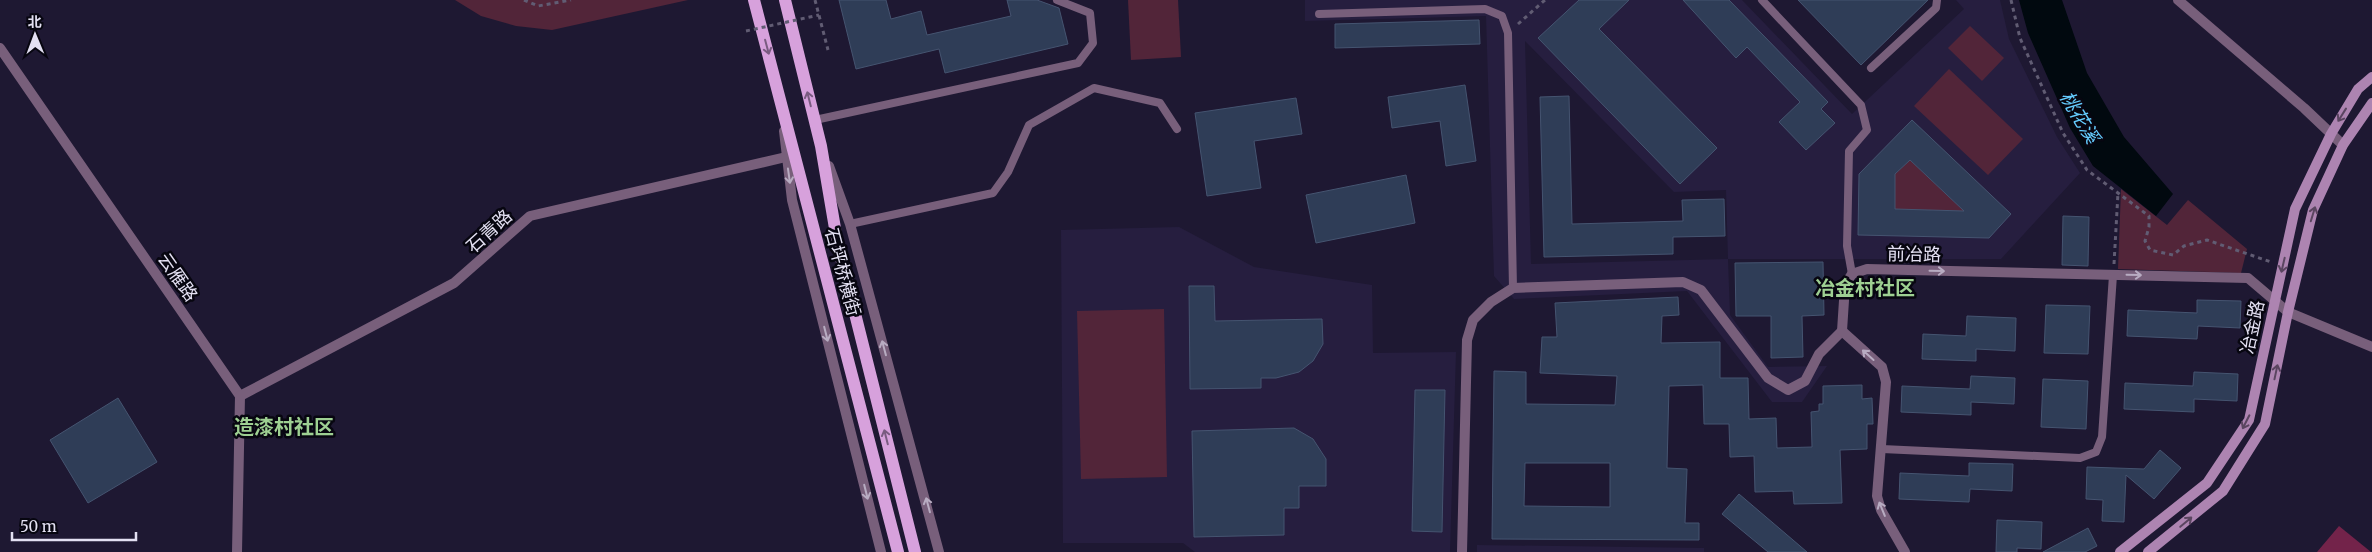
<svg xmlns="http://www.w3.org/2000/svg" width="2372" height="552" font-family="Merriweather,'Noto Sans SC',serif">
<rect width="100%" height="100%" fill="#1e1832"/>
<g fill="#261e3f" fill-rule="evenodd">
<path d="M1305 0H1742L1852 114 1964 9 1956 0H2000L2009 39 2057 137 2080 173 2001 259H1728L1730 315 1768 367 1827 366 1802 402H1772L1687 291 1514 299 1494 276 1486 16 1305 21ZM1525 41 1674 192 1726 190 1728 259 1531 264Z"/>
<polygon points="1179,227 1254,267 1372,285 1373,353 1456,352 1450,552 1195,552 1183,543 1063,543 1061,230"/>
<polygon points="1477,545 1704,548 1704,552 1477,552"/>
</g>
<g fill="#522539">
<polygon points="455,0 688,0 552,30 516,26 481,16"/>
<polygon points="1128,0 1178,0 1181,57 1131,60"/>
<polygon points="1970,26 2004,58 1982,81 1948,48"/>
<polygon points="1949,69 2023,139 1988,175 1914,106"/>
<polygon points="1910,160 1964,211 1895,209 1895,174"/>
<polygon points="2121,189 2167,225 2188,200 2247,249 2241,273 2118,269"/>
<polygon points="1164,309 1167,477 1081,479 1077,311"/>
</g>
<polygon fill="#73234a" points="2339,526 2371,552 2317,552"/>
<polygon fill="#01090f" points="2019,0 2062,0 2087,73 2124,137 2173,194 2156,216 2093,166 2070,128 2028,33"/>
<g fill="#2f3d57" stroke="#455470" fill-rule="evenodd">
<polygon points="839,0 886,0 891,19 921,11 927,35 1011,16 1007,0 1037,0 1059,8 1068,44 945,73 939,49 856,69"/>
<polygon points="1579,0 1629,0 1599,29 1717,148 1680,184 1538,38"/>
<polygon points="1683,0 1729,0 1828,102 1821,109 1835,123 1806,150 1779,122 1800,102 1747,47 1736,58"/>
<polygon points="1798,0 1928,0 1861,65"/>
<polygon points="1479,20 1480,44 1335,48 1335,24"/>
<polygon points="1465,85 1476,161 1446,166 1440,121 1392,128 1388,97"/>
<polygon points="1569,96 1572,224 1683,221 1682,200 1724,199 1725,236 1673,237 1673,254 1544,257 1540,97"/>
<polygon points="1296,98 1302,134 1254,141 1261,188 1207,196 1195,113"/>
<path d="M1912 120 2011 214 1989 238 1858 235 1859 174ZM1910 160 1964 211 1895 209V174Z"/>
<polygon points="1406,175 1415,223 1316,243 1306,195"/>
<polygon points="2063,216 2089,217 2088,266 2062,265"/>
<polygon points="1823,262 1824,315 1802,316 1803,357 1771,358 1771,316 1736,316 1735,263"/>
<polygon points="1189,286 1214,286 1215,321 1322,319 1323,344 1313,361 1299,372 1276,378 1261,378 1261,388 1190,389"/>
<path d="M1678 297 1679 315 1662 316 1661 343 1720 342V378H1748L1749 419 1776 418 1777 448 1812 447 1811 412 1819 411V404H1823V386L1862 385V399L1872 398 1873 424H1867V449L1840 450 1842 503 1794 504 1793 491 1755 492 1754 456 1730 457 1729 424H1704L1703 385 1669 386 1667 468 1687 469 1685 523H1699V540L1492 539 1494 371 1526 372V404L1615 405 1617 376 1540 373 1542 337H1557L1555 303ZM1525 463H1610V507L1524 506Z"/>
<polygon points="2197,300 2241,301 2240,328 2198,326 2197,339 2127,336 2128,310 2197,313"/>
<polygon points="2046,305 2090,306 2088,354 2044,353"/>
<polygon points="1967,316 2016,318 2015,351 1976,349 1976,361 1922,359 1923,334 1966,336"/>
<polygon points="2194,372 2238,374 2237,401 2194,399 2194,412 2124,409 2125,383 2193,386"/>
<polygon points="1971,376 2015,378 2014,404 1971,402 1971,415 1901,412 1902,386 1970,389"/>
<polygon points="2043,379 2088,381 2086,429 2041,427"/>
<polygon points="1415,390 1445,390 1442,532 1412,531"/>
<polygon points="118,398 157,462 88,503 50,440"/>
<polygon points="1294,428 1313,439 1326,459 1326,486 1299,486 1299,508 1284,508 1284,535 1194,537 1192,431"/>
<polygon points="2160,450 2181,468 2154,499 2126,475 2124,522 2102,521 2103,500 2086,499 2087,467 2144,469"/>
<polygon points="1969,463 2013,464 2012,491 1970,489 1969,502 1899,499 1900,473 1969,476"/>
<polygon points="1739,494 1793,540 1807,552 1768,552 1722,514"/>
<polygon points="1997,520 2042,522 2041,549 2017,548 2017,552 1996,552"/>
<polygon points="2088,528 2097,546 2085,552 2043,552"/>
</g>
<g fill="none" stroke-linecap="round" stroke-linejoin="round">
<g stroke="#615c73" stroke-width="3" stroke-dasharray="4 4" stroke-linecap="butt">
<polyline points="524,0 538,6 571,0"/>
<polyline points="815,0 828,50"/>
<polyline points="2011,0 2020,38 2063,133 2087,170 2149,216 2149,227 2145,241 2150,250 2173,255 2184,246 2207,240 2271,262"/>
<polyline points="1518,24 1545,0"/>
<polyline points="2114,264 2118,193"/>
</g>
<g stroke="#785f7b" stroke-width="8">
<polyline points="1762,0 1861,105 1867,130 1849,151 1847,246 1852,274"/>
<polyline points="1319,14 1485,9 1502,16 1508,33 1513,288"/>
<polyline points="1871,68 1936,8 1937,0"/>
<polyline points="815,120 1078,63 1093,43 1090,13 1057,0"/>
<polyline points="850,224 993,193 1008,172 1029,125 1094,88 1160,103 1177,129"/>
<polyline points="1882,449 2080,458 2096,452 2102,437 2113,275"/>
</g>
<g stroke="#785f7b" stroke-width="10">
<polyline points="2178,0 2304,108 2343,145"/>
<polyline points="0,48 240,396 237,552"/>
<polyline points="240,396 454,283 530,216 786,157"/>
<polyline points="1462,552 1467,340 1473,320 1491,302 1513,288 1683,282 1701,290 1768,378 1788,390 1805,381 1819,354 1842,331"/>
<polyline points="1905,552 1881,510 1877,496 1886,382 1882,367 1842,331 1845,285 1852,274 1867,269 2248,278 2288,312 2372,347"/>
</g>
<g stroke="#785f7b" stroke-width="10">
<polyline points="784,131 792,200 881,552"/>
<polyline points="829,166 850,224 939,552"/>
</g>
<g stroke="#ad84b1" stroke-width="10">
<polyline points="2120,552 2207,483 2249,420 2295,209 2331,134 2358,89 2372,77"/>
<polyline points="2148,552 2223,491 2265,424 2288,312 2313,210 2343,145 2372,103"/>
</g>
<g stroke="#d7a1dc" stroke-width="12">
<polyline points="754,0 898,552"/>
<polyline points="785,0 821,146 838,246 915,552"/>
</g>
<polyline stroke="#615c73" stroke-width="3" stroke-dasharray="4 4" stroke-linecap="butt" points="746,31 819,15"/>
</g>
<defs><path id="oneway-shaft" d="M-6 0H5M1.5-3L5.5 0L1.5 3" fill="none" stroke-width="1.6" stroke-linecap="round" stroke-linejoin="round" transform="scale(1.25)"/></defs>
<g stroke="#795b80">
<use href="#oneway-shaft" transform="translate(767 47) rotate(75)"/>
<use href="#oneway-shaft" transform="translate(809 99) rotate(-104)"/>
<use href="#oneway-shaft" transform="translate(886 437) rotate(-104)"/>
</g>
<g stroke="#5a4560">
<use href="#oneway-shaft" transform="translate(2342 115) rotate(122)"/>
<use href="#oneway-shaft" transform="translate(2313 214) rotate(-73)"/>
<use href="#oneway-shaft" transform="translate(2283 265) rotate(103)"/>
<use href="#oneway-shaft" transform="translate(2276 372) rotate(-78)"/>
<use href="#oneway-shaft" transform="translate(2246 422) rotate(117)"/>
<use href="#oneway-shaft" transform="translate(2186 522) rotate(-40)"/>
</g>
<g stroke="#b8acc2">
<use href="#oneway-shaft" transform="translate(789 176) rotate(82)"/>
<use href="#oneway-shaft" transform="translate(1937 271) rotate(1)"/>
<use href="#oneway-shaft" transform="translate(2134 275) rotate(1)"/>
<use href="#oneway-shaft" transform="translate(826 334) rotate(76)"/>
<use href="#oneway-shaft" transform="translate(884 348) rotate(-105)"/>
<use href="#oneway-shaft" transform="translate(1868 355) rotate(-138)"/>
<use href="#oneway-shaft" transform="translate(866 492) rotate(76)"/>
<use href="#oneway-shaft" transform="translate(928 505) rotate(-105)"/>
<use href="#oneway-shaft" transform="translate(1882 509) rotate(-112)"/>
</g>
<g text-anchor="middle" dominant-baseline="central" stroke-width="5" stroke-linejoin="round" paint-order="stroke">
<g font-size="18" fill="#e3e0f2" stroke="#070610">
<text transform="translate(489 231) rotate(-42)">石青路</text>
<text transform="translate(1914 254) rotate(1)">前冶路</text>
<text transform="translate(843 272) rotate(75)">石坪桥横街</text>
<text transform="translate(178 277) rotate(55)">云雁路</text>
<text transform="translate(2252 327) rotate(-78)">冶金路</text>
</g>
<g font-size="19" font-style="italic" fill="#64ccfe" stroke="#070610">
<text transform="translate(2080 117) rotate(59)">桃花溪</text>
</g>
<g font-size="20" font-weight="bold" fill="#9ed092" stroke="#070610">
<text x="1865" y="287">冶金村社区</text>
<text x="284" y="426">造漆村社区</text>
</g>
</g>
<g transform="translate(35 35) rotate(359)" stroke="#070610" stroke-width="4" paint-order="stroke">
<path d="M0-4L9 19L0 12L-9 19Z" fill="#e3e0f2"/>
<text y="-8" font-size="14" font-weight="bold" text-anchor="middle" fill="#e3e0f2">北</text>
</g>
<path d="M12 532v8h124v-8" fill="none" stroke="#e3e0f2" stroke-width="2.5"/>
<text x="20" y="532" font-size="15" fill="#e3e0f2" stroke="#070610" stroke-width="4" paint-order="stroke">50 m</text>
</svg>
